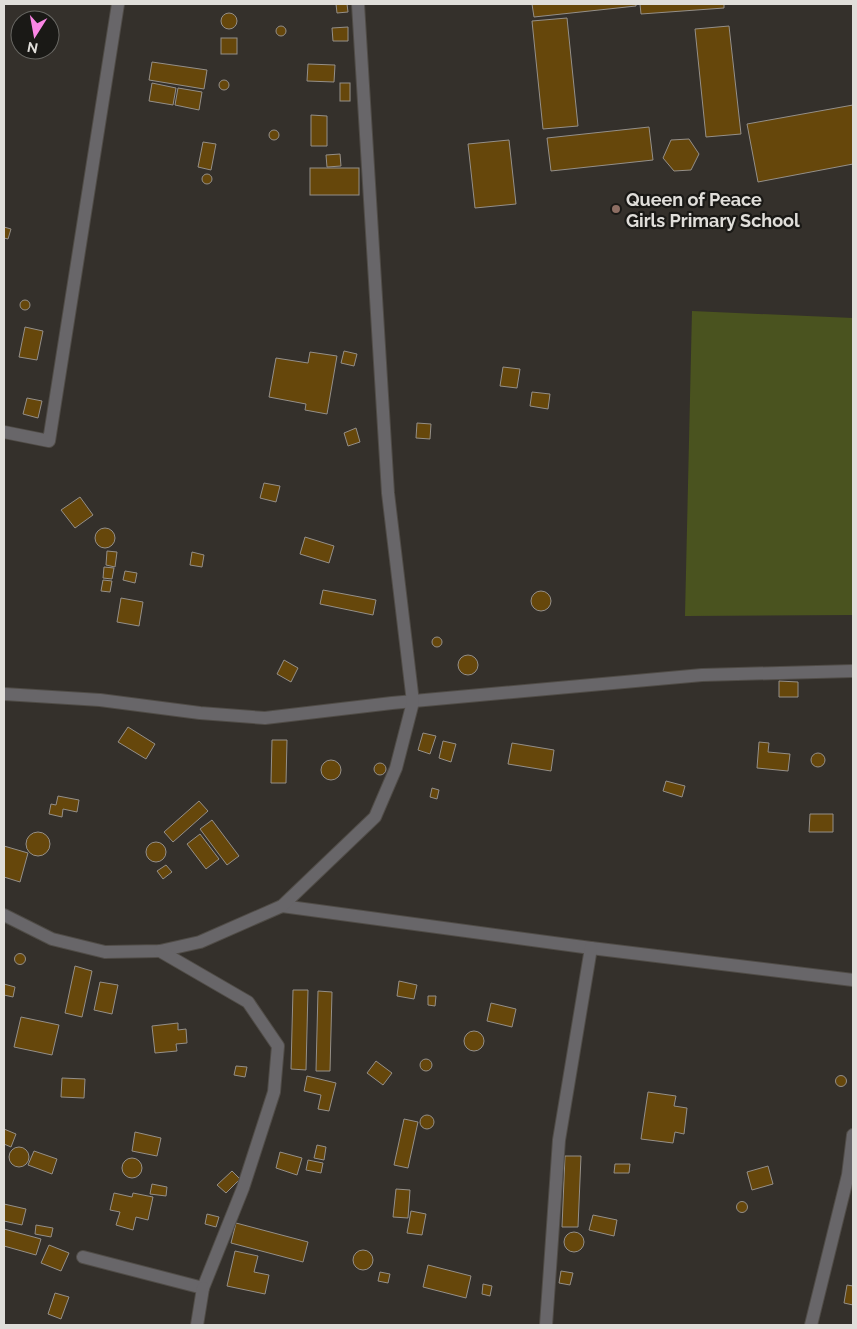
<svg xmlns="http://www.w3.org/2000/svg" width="857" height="1329" font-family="Raleway,sans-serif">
<rect width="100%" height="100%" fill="#34302b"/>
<polygon fill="#4a531f" points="692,311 853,318 853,615 685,616"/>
<g fill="#66470b" stroke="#948f89">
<polygon points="336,4 347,4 348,12 337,13"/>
<polygon points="532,4 636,4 636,6 534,17"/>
<polygon points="640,4 724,4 724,8 641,14"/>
<circle cx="229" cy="21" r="8"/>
<polygon points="567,18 578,126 543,129 532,21"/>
<circle cx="281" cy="31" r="5"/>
<polygon points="729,26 741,134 706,137 695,29"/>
<polygon points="348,27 348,41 333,41 332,28"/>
<rect x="221" y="38" width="16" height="16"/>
<polygon points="152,62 207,70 204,89 149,80"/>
<polygon points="308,64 335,65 334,82 307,81"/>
<circle cx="224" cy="85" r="5"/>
<polygon points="152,83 176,88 173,105 149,101"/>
<rect x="340" y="83" width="10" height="18"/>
<polygon points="178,88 202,92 199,110 175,105"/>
<polygon points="853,105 853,164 758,182 747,124"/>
<polygon points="311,115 327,116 327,146 311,146"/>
<polygon points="649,127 653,160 551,171 547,138"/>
<circle cx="274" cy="135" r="5"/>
<polygon points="689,139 699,154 691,170 674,171 663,158 671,140"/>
<polygon points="509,140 516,204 475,208 468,144"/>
<polygon points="203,142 216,144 211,170 198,167"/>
<polygon points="340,154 341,166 327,167 326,155"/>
<rect x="310" y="168" width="49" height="27"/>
<circle cx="207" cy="179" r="5"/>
<polygon points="4,227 11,229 8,239 4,238"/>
<circle cx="25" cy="305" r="5"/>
<polygon points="25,327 43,331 37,360 19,357"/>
<polygon points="344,351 357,354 354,366 341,363"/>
<polygon points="310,352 337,356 327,414 305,410 306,404 269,397 276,358 308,363"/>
<polygon points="503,367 520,369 517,388 500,386"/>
<polygon points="532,392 550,394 548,409 530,406"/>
<polygon points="27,398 42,401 38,418 23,414"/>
<polygon points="417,423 431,424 430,439 416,438"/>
<polygon points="356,428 360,442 348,446 344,433"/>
<polygon points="264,483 280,486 276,502 260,498"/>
<polygon points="80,497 93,515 75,528 61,510"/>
<circle cx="105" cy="538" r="10"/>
<polygon points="305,537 334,546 329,563 300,554"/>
<polygon points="107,551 117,552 115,567 106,565"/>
<polygon points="192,552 204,555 202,567 190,565"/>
<polygon points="104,567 114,568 112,579 103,578"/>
<polygon points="125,571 137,573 135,583 123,580"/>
<polygon points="103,580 112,581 110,592 101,591"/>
<polygon points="323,590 376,600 373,615 320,604"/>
<circle cx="541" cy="601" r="10"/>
<polygon points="121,598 143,602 139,626 117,622"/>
<circle cx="437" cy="642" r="5"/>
<circle cx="468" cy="665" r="10"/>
<polygon points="284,660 298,668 291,682 277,674"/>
<polygon points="779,681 798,682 798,697 779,697"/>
<polygon points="128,727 155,744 146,759 118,742"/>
<polygon points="423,733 436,736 430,754 418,750"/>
<polygon points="272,740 287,740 286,783 271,783"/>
<polygon points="443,741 456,744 451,762 439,758"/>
<polygon points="759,742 769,743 768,752 790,754 788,771 757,768"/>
<polygon points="512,743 554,750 551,771 508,764"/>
<circle cx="818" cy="760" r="7"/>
<circle cx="331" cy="770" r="10"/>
<circle cx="380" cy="769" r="6"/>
<polygon points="666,781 685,786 682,797 663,791"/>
<polygon points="432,788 439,790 437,799 430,797"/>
<polygon points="58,796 79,800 77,812 63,809 62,817 49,814 51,804 56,805"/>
<polygon points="199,801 208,811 173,842 164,832"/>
<polygon points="810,814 833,814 833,832 809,832"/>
<polygon points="212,820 239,856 227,865 200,829"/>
<circle cx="38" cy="844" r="12"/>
<polygon points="200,834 219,859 206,869 187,844"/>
<circle cx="156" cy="852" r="10"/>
<polygon points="4,846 28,853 20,882 4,877"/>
<polygon points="166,865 172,872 163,879 157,871"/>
<circle cx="20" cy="959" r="5.5"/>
<polygon points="75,966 92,971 82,1017 65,1013"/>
<polygon points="399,981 417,985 414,999 397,996"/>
<polygon points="100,982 118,985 112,1014 94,1010"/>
<polygon points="4,984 15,987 13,997 4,995"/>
<polygon points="293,990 308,990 306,1070 291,1069"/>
<polygon points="318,991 332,992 330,1071 316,1071"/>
<polygon points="428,996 436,996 435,1006 428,1005"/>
<polygon points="491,1003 516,1009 512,1027 487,1021"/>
<polygon points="21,1017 59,1025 52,1055 14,1047"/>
<polygon points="178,1023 178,1030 186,1029 187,1043 176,1044 177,1051 155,1053 152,1026"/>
<circle cx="474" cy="1041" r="10"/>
<circle cx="426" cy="1065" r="6"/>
<polygon points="376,1061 392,1073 383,1085 367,1073"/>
<polygon points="236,1066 247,1067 245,1077 234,1075"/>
<circle cx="841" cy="1081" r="5.5"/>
<polygon points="307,1076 336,1083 329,1111 318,1109 321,1095 304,1091"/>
<polygon points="62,1078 85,1079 84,1098 61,1097"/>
<polygon points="648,1092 676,1096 674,1106 687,1108 684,1134 675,1132 673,1143 641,1139"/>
<circle cx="427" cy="1122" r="7"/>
<polygon points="404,1119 418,1122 408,1168 394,1165"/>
<polygon points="4,1129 16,1134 11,1147 4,1144"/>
<polygon points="135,1132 161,1138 157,1156 132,1151"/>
<polygon points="317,1145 326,1147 324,1160 314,1158"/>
<circle cx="19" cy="1157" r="10"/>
<polygon points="34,1151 57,1159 52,1174 28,1165"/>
<polygon points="280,1152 302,1158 297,1175 276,1168"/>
<polygon points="565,1156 581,1156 578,1227 562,1227"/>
<circle cx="132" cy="1168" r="10"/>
<polygon points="308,1160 323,1163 321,1173 306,1170"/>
<polygon points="615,1164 630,1164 629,1173 614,1173"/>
<polygon points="768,1166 773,1184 752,1190 747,1172"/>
<polygon points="232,1171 240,1179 226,1193 217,1185"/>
<polygon points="152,1184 167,1187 166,1196 150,1194"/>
<polygon points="396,1189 410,1190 408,1218 393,1217"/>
<polygon points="114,1193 132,1197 133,1193 153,1197 148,1220 136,1217 133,1230 116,1225 120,1212 110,1210"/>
<circle cx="742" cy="1207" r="5.5"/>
<polygon points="4,1204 26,1209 22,1225 4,1221"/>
<polygon points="411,1211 426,1214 422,1235 407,1233"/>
<polygon points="207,1214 219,1217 216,1227 205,1224"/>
<polygon points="593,1215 617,1220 614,1236 589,1230"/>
<polygon points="236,1223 308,1242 303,1262 231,1243"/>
<polygon points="36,1225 53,1228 51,1237 35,1234"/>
<polygon points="4,1229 41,1239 36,1255 4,1246"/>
<circle cx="574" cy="1242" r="10"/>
<polygon points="49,1245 69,1253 61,1271 41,1263"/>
<circle cx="363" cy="1260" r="10"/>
<polygon points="235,1251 258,1256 254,1272 269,1275 265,1294 227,1286"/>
<polygon points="428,1265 471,1276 466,1298 423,1287"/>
<polygon points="561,1271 573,1273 570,1285 559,1283"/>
<polygon points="380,1272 390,1274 388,1283 378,1281"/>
<polygon points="483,1284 492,1286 490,1296 482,1294"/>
<polygon points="847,1285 853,1286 853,1305 844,1303"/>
<polygon points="55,1293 69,1297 61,1319 48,1314"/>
</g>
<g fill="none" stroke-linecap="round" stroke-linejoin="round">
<defs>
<g id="minor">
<polyline points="4,432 49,441 118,4"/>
<polyline points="4,694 100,700 200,713 265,718 392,703 702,675 853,671"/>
<polyline points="282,906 591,948 853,980"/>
<polyline points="4,915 52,939 105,952 160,951 200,942 282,906 375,817 396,768 413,702 388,493 358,4"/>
<polyline points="83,1257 203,1288 243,1188 274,1092 278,1046 248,1002 160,951"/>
<polyline points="197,1325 203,1288"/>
<polyline points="546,1325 559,1140 591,948"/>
<polyline points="811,1325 848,1175 853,1135"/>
</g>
</defs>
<use href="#minor" stroke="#504c47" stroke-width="14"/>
<use href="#minor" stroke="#686669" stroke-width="12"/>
</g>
<circle fill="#8d6e63" stroke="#1a1916" stroke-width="2" cx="616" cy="209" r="5"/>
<g text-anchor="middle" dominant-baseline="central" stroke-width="4.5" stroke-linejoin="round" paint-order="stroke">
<g font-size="18" font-weight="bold" fill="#e0deda" stroke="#1a1916" text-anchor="start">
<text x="626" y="199">Queen of Peace<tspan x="626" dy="21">Girls Primary School</tspan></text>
</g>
</g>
<rect width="857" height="1329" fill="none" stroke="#e0deda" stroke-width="10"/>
<g transform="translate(35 35) rotate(191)"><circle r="24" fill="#1a1916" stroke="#696864"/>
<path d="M0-4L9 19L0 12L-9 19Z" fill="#fb86e5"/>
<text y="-8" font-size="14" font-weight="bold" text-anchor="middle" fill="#e0deda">N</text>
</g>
</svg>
